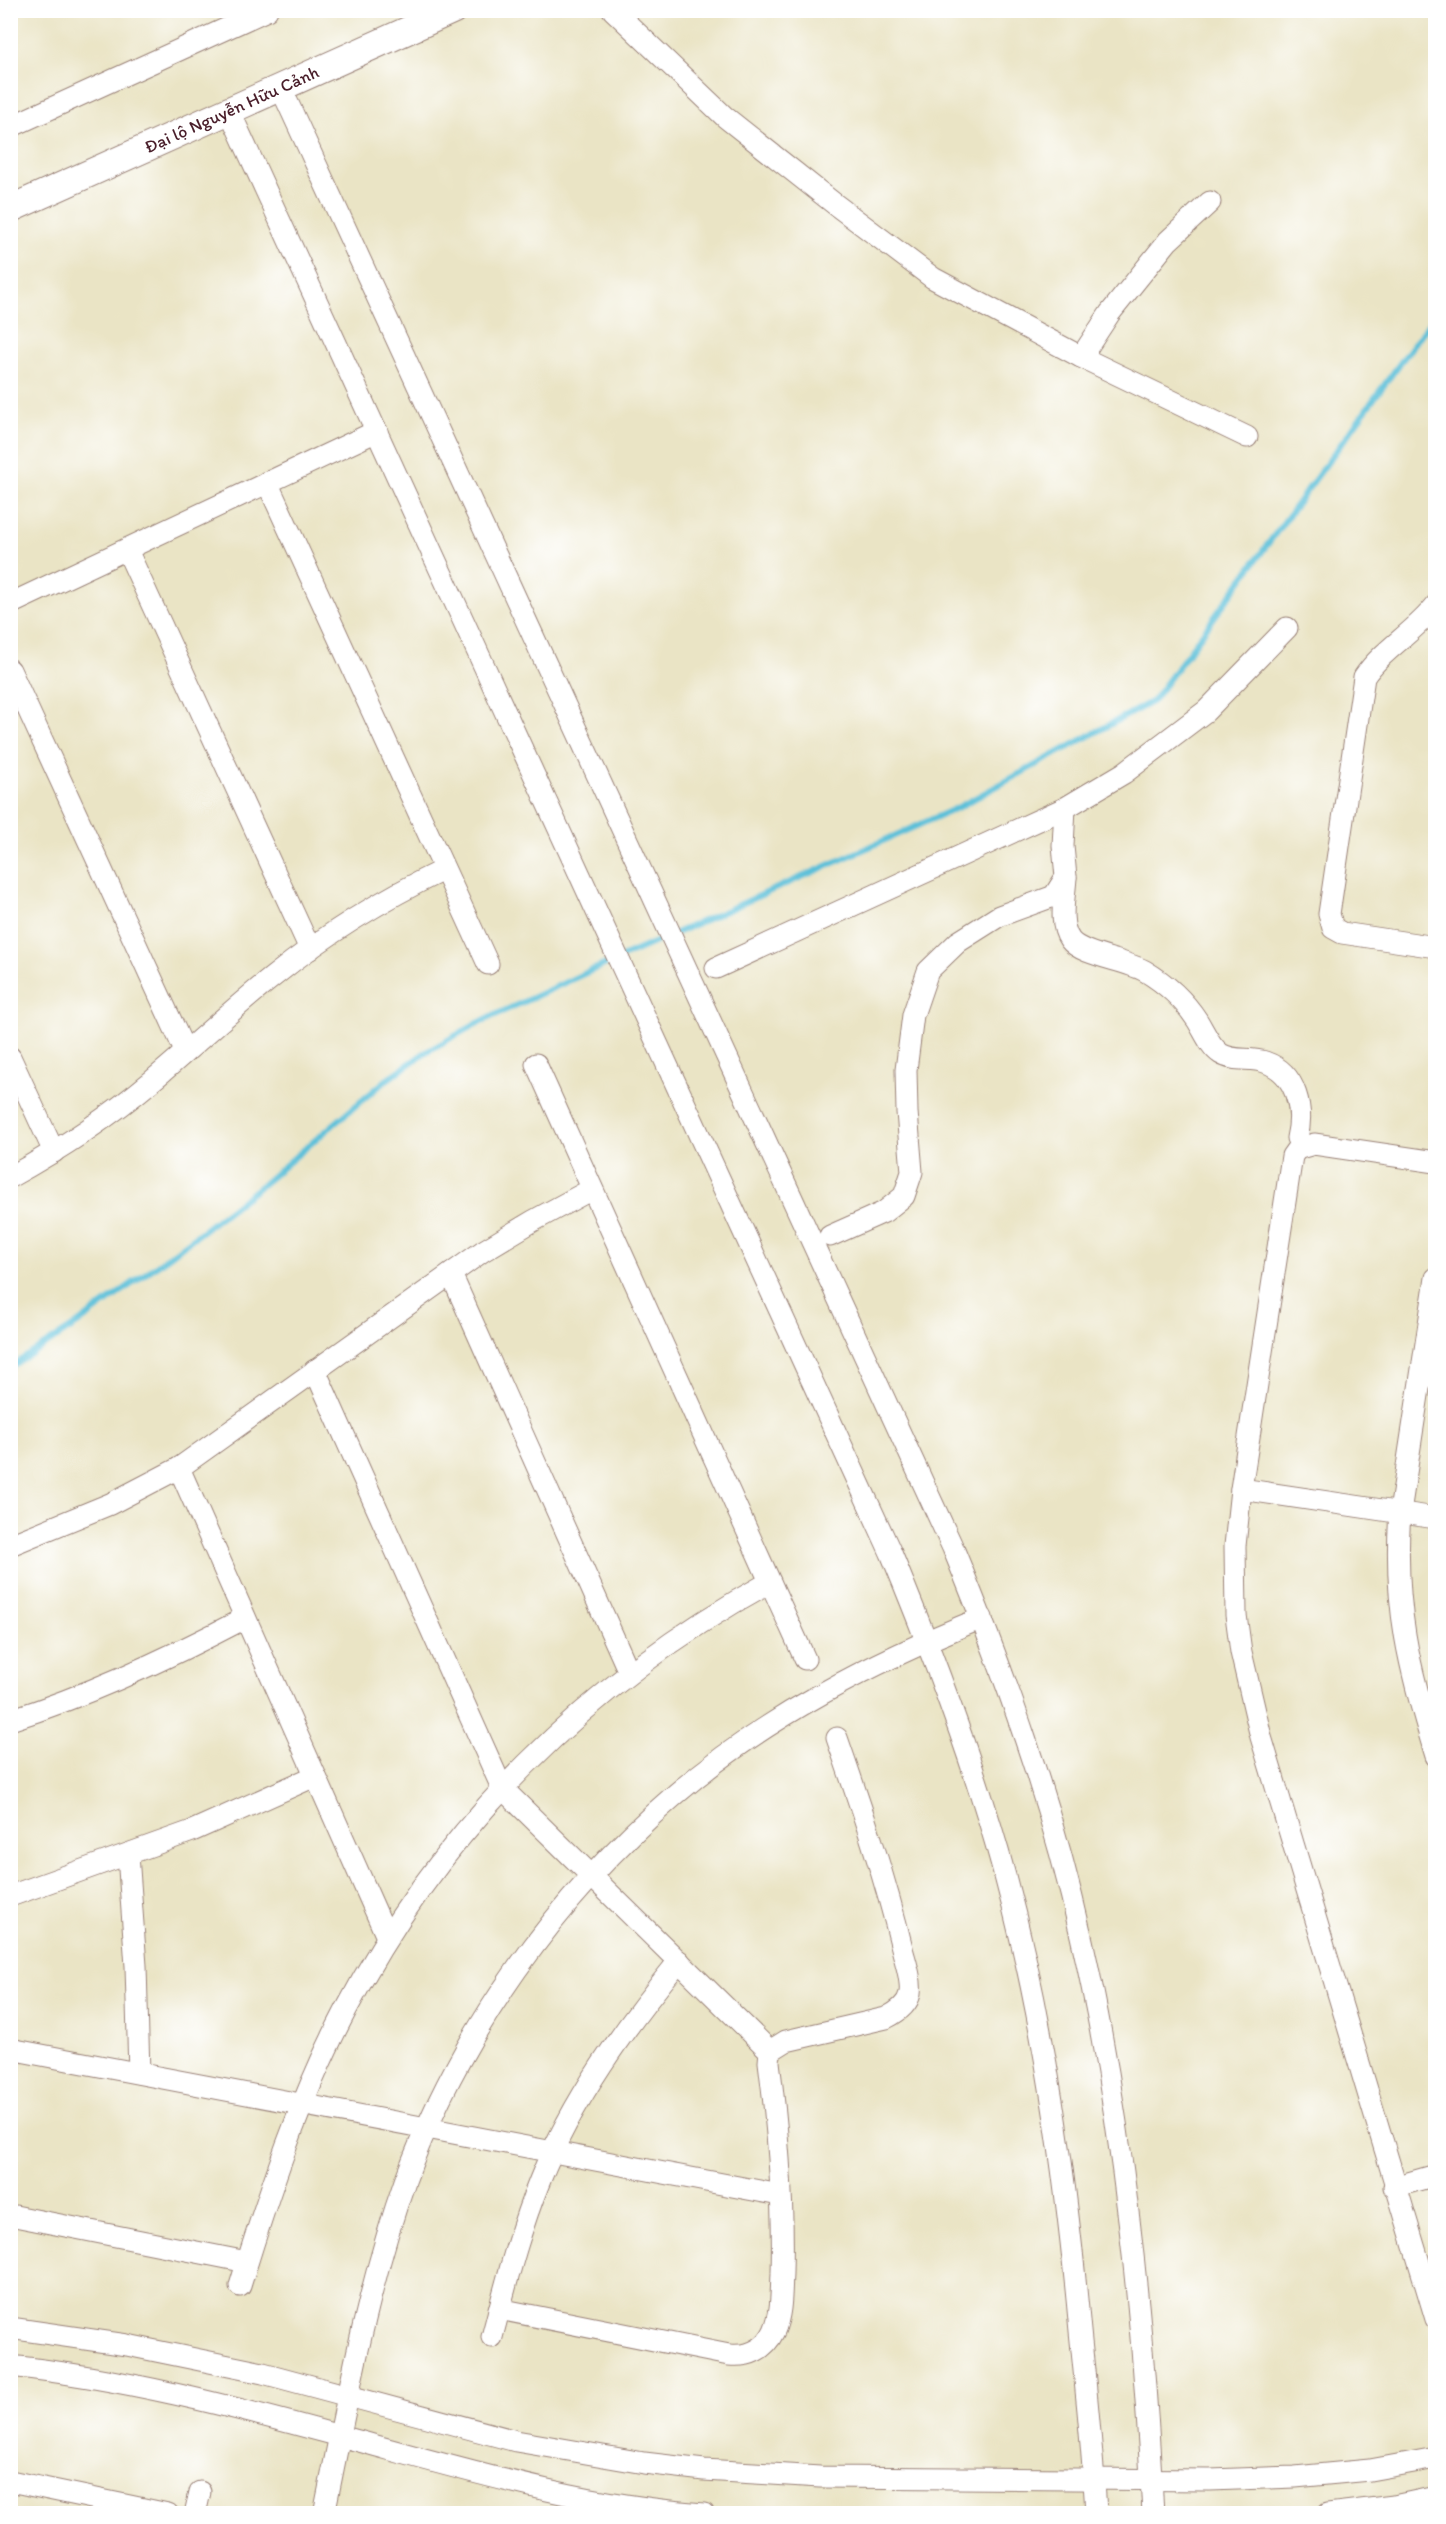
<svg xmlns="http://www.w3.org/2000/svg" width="1446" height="2524" font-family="Itim,sans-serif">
<rect width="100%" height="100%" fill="#fff"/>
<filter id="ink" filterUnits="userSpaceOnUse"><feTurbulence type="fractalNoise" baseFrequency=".0167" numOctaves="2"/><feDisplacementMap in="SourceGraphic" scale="12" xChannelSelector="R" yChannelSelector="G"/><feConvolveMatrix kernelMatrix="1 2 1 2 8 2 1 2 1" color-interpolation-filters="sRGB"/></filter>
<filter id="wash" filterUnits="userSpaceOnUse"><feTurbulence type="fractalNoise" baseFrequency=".008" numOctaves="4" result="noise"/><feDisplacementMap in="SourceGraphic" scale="24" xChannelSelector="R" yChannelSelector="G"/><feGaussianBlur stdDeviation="1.35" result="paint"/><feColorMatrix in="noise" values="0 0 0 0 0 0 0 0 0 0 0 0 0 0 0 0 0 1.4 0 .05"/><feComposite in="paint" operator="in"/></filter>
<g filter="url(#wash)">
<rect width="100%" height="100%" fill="#eae4c5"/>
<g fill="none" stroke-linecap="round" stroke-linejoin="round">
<polyline stroke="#5bc0d9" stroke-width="6" points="10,1367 76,1325 175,1252 263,1184 385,1081 426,1052 478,1023 579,976 957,808 1153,701 1436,314"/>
</g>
</g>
<g filter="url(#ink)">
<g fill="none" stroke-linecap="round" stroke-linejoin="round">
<defs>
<g id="minor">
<polyline points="613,10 725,117 836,205 933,278 1081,357 1247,437"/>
<path d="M280 86 953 1548C1005 1674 1051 1802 1081 1936 1124 2124 1143 2320 1153 2514"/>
<path d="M229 110 891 1553C935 1659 975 1765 1005 1876 1045 2025 1066 2177 1080 2331 1086 2391 1093 2452 1096 2514"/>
<polyline points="10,127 267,10"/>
<polyline points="1081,357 1110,313 1168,241 1210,202"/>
<polyline points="267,482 488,964"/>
<polyline points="127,550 310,949"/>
<polyline points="10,604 377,431"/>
<path d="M1436 605C1415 632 1383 649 1364 677L1329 914 1333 928 1342 933 1436 947"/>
<polyline points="10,670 185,1051"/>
<path d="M1066 877C1065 897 1058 923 1070 940 1081 955 1125 960 1145 971 1165 983 1184 1000 1197 1020 1204 1031 1210 1047 1221 1054 1234 1062 1251 1057 1265 1062 1297 1073 1304 1110 1297 1138"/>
<polyline points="716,968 1065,808 1124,773 1206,711 1287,628"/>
<polyline points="10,1057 54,1152"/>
<polyline points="536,1064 805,1659"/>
<polyline points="1436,1162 1314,1144 1297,1149 1292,1156 1241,1489 1235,1546 1236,1615 1241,1652 1261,1737 1436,2319"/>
<path d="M10 1177C61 1149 109 1117 153 1080 194 1046 232 1009 274 976 326 934 383 899 443 870"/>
<polyline points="830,1236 884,1212 904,1196 912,1172 907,1112 906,1070 913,1015 928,971 958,942 999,916 1054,896 1066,877 1063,846 1065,808"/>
<polyline points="451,1274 629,1672"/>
<path d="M1436 1278 1400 1512C1393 1604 1409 1669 1436 1756"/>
<polyline points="315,1370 502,1788 770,2051"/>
<polyline points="179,1468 387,1937"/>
<polyline points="1241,1489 1436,1518"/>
<polyline points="10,1545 110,1504 179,1468 483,1251 533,1221 592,1189"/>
<path d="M10 1720C92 1694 169 1658 245 1618"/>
<polyline points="128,1855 136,1966 139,2073"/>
<polyline points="10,1896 192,1831 315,1776"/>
<polyline points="10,2049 780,2195"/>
<polyline points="1394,2187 1436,2175"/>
<polyline points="10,2215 247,2262"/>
<path d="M240 2286C269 2192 300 2097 346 2010 441 1828 590 1680 770 1582"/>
<path d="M499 2309 729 2355C749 2357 765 2350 774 2331 782 2313 781 2292 782 2273 784 2203 778 2131 769 2062L770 2051 786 2041 886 2018C896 2013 908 2005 910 1993 912 1979 905 1961 902 1948 885 1877 861 1807 837 1738"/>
<polyline points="10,2328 127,2345 263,2373 516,2441 644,2463 704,2470 820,2477 1210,2480 1295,2477 1370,2470 1436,2458"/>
<path d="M492 2337C506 2284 519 2231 540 2180 572 2100 625 2027 679 1961"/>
<path d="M10 2366C122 2378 231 2406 340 2436 459 2468 579 2505 704 2514"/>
<polyline points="10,2481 168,2514"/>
<polyline points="195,2514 200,2492"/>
<path d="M324 2514C347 2402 367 2288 405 2181 460 2032 556 1897 676 1794 766 1717 873 1662 982 1618"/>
<polyline points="1328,2514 1394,2506 1436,2497"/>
</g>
<g id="major">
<path id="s1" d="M10 209 453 10"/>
</g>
</defs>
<use href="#minor" stroke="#9a8278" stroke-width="23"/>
<use href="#major" stroke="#9a8278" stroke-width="29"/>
<use href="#minor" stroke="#fff" stroke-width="21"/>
<use href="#major" stroke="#fff" stroke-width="27"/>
</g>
</g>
<g text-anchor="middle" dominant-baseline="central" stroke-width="4.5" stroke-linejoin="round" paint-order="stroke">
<g font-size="18" fill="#4a1f2b" stroke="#fff">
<text stroke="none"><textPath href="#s1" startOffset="243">Đại lộ Nguyễn Hữu Cảnh</textPath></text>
</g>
</g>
<rect width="1446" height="2524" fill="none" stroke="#fff" stroke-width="36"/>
</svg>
